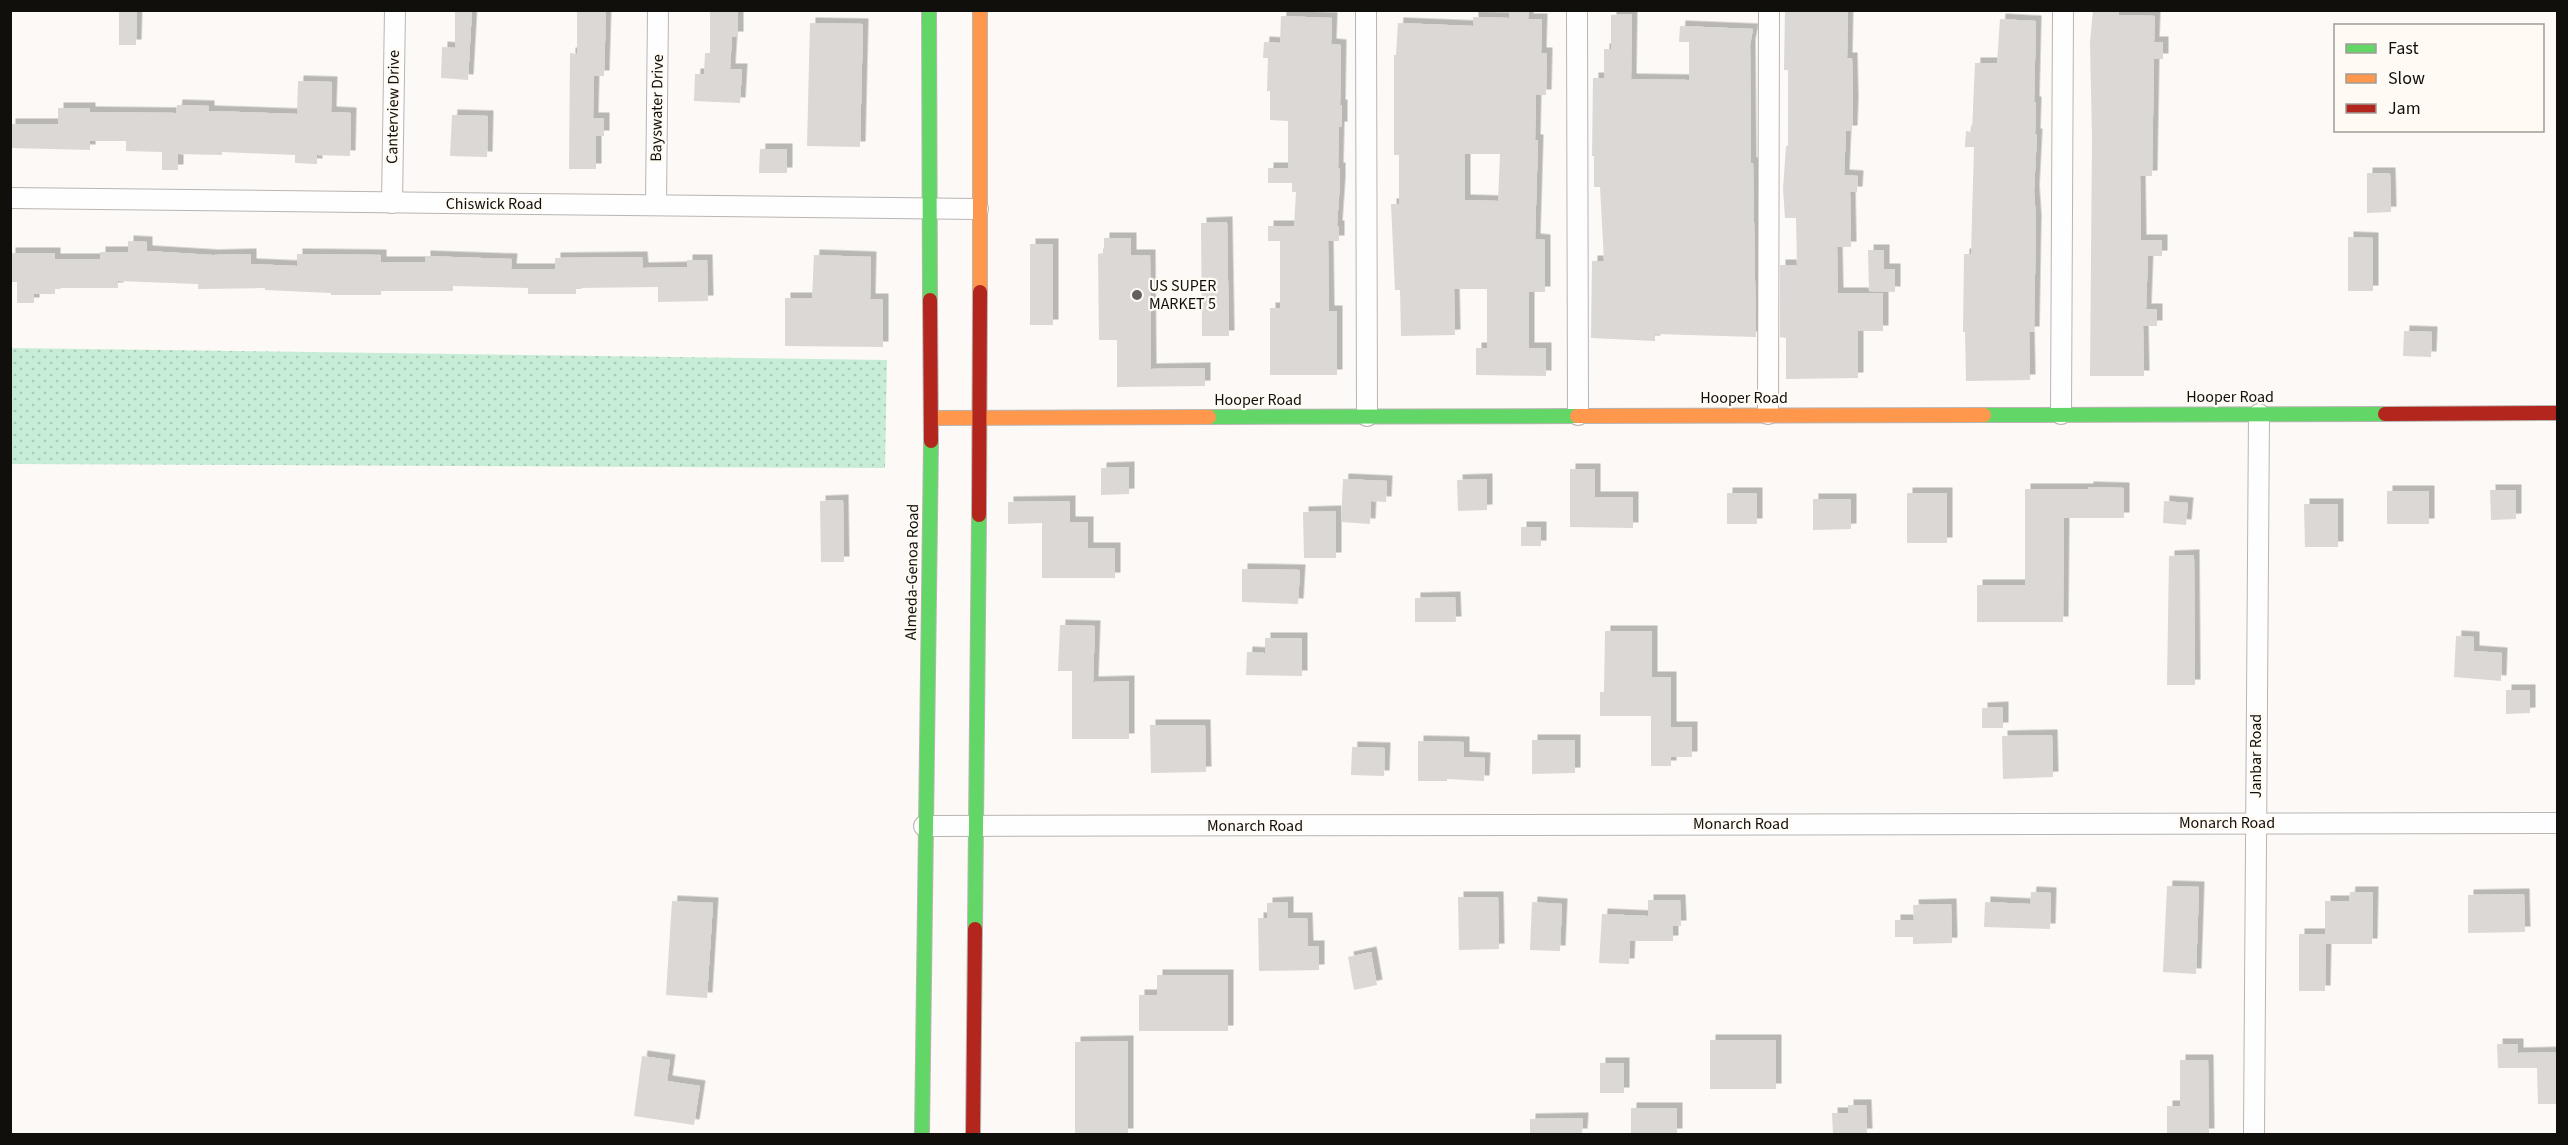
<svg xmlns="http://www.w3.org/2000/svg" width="2568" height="1145" font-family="'Source Sans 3',sans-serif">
<defs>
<pattern id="green-dots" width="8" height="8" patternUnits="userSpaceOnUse" patternTransform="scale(1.5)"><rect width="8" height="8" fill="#c7edd6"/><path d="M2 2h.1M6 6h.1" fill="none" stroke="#aacab6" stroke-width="1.8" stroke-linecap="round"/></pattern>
<filter id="shadow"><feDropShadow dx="5.5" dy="-5.5" stdDeviation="0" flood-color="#0004"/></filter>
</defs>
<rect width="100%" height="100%" fill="#fcf9f6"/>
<polygon fill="url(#green-dots)" points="11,348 887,360 885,468 11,464"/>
<g fill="#dcd8d6" fill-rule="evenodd" filter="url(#shadow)">
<polygon points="119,10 137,10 136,45 119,45"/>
<polygon points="455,10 472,10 468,80 441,78 442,47 455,48"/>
<polygon points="577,10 606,10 604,76 594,76 593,118 604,118 604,136 596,136 596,169 569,169 570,53 577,54"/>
<polygon points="710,10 738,10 738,37 732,37 730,69 742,69 740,103 694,101 695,74 704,74 705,53 710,53"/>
<path d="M1509 10H1529L1528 19H1542L1541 53H1547L1546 95H1536L1535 140H1538L1535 239 1545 240V292H1529V348H1546V376L1476 375V348H1487V289H1454L1455 335 1401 336 1400 290H1395L1391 204H1399V155H1394V55H1396L1398 23 1473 26V17L1509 18ZM1465 154H1500L1498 201 1465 200Z"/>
<polygon points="1785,10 1848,10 1847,58 1852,58 1853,102 1852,131 1846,131 1844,175 1858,176 1857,192 1850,192 1851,247 1837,247 1838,293 1883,293 1883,331 1858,331 1858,378 1786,379 1786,338 1780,337 1780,265 1797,265 1796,218 1785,218 1783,189 1786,146 1788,146 1788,70 1784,70"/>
<polygon points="2093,10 2119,10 2119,15 2155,16 2154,42 2163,42 2163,59 2154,59 2152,176 2140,176 2141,240 2162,240 2162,256 2148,256 2146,309 2157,309 2157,326 2143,326 2144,376 2090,376 2092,138 2090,42"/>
<polygon points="1632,14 1631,79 1689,80 1689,42 1679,42 1680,26 1753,29 1750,45 1751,163 1753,163 1756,337 1655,334 1655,341 1591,338 1592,261 1604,261 1600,187 1594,187 1594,156 1592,156 1593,78 1604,78 1604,49 1611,49 1611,15"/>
<polygon points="1281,16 1332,18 1331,44 1341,45 1340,105 1342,105 1342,127 1339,127 1338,168 1340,168 1340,183 1337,226 1339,226 1339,241 1328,241 1329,311 1337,311 1337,375 1270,375 1270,308 1280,308 1280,241 1268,241 1268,226 1294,226 1296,192 1292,192 1292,183 1268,183 1268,168 1288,168 1288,121 1270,120 1270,91 1267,91 1268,58 1263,58 1264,42 1280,43"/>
<polygon points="2000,19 2036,21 2034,102 2036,102 2035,134 2037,134 2034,191 2036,220 2034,332 2029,332 2030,380 1966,381 1965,332 1963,332 1964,254 1971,254 1974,147 1965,147 1966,131 1972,132 1975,63 1997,63"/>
<polygon points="810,23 863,24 860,147 807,146"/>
<polygon points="298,81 332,82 331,112 351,113 350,156 317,155 317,164 295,163 295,155 222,152 222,155 178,154 178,170 162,170 162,152 126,151 126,141 90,141 90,150 10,148 10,124 58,124 58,108 90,108 90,112 176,113 177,105 209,106 209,111 297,114"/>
<polygon points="452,115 488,116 487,157 450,156"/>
<polygon points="760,149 787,149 787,173 759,173"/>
<polygon points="2367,173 2390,173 2391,212 2367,213"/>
<polygon points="1227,222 1229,336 1202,336 1201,223"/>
<polygon points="2348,237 2373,238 2373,291 2348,291"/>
<polygon points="1104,238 1131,238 1131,255 1150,255 1151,369 1205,368 1205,386 1117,387 1117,340 1099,340 1098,254 1104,253"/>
<polygon points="128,241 147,242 147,251 213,255 251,254 251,264 297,266 297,254 381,255 381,262 425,262 425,256 512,259 511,269 555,269 555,258 642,257 643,268 687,267 687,260 707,260 708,301 658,302 658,287 576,288 576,294 528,294 528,288 453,286 453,291 381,291 381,295 331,295 331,293 265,290 265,288 198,289 198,284 118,281 118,288 55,288 55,294 34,294 34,303 17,303 17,282 10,282 10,253 55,253 55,259 100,259 100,252 128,252"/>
<rect x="1030" y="244" width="23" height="81"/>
<polygon points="1868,250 1884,250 1884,269 1895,269 1895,292 1869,291"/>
<polygon points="814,255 871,257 870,299 883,299 883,347 785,346 785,298 812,298"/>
<polygon points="2404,331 2432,332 2431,357 2403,356"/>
<polygon points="1129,467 1129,494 1101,495 1101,468"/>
<polygon points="1570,469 1595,469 1595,497 1633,497 1633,528 1570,527"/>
<polygon points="1343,479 1387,481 1386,502 1371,501 1370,524 1341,522"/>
<polygon points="1487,479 1487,510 1458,511 1457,480"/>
<polygon points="2088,487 2124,488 2124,518 2064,518 2063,622 1977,622 1977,585 2025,585 2025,489 2088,489"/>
<polygon points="2490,490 2516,490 2516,519 2491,520"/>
<rect x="2387" y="491" width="42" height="33"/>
<rect x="1727" y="493" width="30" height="31"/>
<rect x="1907" y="493" width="40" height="50"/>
<polygon points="1813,499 1851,499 1851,529 1813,530"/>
<polygon points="843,500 844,562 821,562 820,501"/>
<polygon points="1070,501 1070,522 1088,522 1088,548 1115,548 1115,578 1042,578 1042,523 1008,524 1008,502"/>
<polygon points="2164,501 2188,503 2186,525 2163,523"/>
<polygon points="2304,504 2338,504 2338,547 2305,547"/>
<polygon points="1336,511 1336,558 1304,558 1303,512"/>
<rect x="1521" y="527" width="20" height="19"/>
<polygon points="2194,555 2195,685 2167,685 2169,556"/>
<polygon points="1242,569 1300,570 1298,604 1242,602"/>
<polygon points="1455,597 1456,622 1415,622 1415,598"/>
<polygon points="1060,625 1095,626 1093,682 1129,681 1129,739 1072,739 1072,671 1058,671"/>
<polygon points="1605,631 1652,631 1652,677 1671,677 1671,727 1692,727 1692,757 1671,757 1671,766 1651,766 1651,716 1600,716 1600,692 1604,692"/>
<polygon points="2456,636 2474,637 2474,651 2502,653 2501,681 2454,677"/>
<polygon points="1265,638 1302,638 1302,676 1246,675 1247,652 1265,653"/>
<polygon points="2506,690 2530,690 2530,713 2506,714"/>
<polygon points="2003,707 2003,728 1982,728 1982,708"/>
<polygon points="1150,725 1205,725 1206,772 1151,773"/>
<polygon points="2052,735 2053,777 2003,779 2002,736"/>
<polygon points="1532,740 1575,740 1575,773 1532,774"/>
<polygon points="1418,741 1464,742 1464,757 1485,758 1484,781 1447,779 1447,781 1418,781"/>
<polygon points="1352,747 1385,748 1384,776 1351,775"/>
<polygon points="2167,886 2199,887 2196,974 2163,972"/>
<polygon points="2031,892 2051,893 2050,929 1984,927 1985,902 2030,904"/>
<polygon points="2350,892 2373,892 2372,944 2326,944 2325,991 2299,991 2299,934 2325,934 2325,901 2349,901"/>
<polygon points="2524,894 2525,932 2468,933 2468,895"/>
<polygon points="1458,897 1498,897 1499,949 1459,950"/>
<polygon points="1648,900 1680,900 1681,926 1673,926 1673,941 1630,941 1629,964 1599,963 1602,914 1648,916"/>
<polygon points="672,901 713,903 707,998 666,995"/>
<polygon points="1288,902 1288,918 1307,918 1308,946 1319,946 1319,970 1259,971 1258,918 1267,918 1267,903"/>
<polygon points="1532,902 1562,904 1560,951 1530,950"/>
<polygon points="1951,904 1952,943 1913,944 1913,937 1895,937 1895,920 1914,920 1913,905"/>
<polygon points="1371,952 1377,985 1354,990 1348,957"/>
<polygon points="1157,975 1228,975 1228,1031 1139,1031 1139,995 1157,995"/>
<rect x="1710" y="1040" width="66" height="49"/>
<polygon points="1128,1041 1128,1134 1075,1134 1075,1042"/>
<polygon points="2497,1044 2518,1044 2518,1053 2558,1052 2558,1104 2538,1104 2537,1068 2498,1068"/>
<polygon points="642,1056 670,1060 667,1081 700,1086 694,1125 634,1116"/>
<polygon points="2180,1060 2208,1060 2209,1134 2167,1134 2167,1106 2180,1106"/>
<rect x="1600" y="1063" width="24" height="30"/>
<polygon points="1848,1105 1866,1105 1867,1134 1833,1134 1832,1113 1848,1113"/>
<rect x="1631" y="1108" width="46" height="26"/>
<polygon points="1583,1118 1582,1134 1530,1134 1530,1119"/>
</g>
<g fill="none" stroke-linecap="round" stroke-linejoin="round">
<defs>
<g id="street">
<polyline points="1366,10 1367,416"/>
<polyline points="1577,10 1578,415"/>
<polyline points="10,198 978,209"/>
<polyline points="392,203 395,10"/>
<polyline points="656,205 658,10"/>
<polyline points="1768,414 1769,10"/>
<polyline points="2061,414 2063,10"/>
<polyline points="924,826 2558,823"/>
<polyline points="2254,1134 2259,414"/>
</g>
<g id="fast">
<polyline points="929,10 930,300"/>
<polyline points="1984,415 2385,414"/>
<polyline points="1209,417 1577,416"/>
<polyline points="975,929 979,515"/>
<polyline points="922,1134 931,441"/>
</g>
<g id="slow">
<polyline points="980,10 980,292"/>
<polyline points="1577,416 1984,415"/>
<polyline points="931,418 1209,417"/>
</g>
<g id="jam">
<polyline points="930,300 931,441"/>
<polyline points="2385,414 2558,413"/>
<polyline points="979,515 980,292"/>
<polyline points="973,1134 975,929"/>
</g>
</defs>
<use href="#street" stroke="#b8b5b2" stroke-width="22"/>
<use href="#fast" stroke="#b8b5b2" stroke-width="16"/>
<use href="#slow" stroke="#b8b5b2" stroke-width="16"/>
<use href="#jam" stroke="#b8b5b2" stroke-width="16"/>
<use href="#street" stroke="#fffefe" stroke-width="20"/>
<use href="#fast" stroke="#63d668" stroke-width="14"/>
<use href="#slow" stroke="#ff974d" stroke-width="14"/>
<use href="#jam" stroke="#b3261e" stroke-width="14"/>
</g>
<circle fill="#63615d" stroke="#fffaf3" stroke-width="2" cx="1137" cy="295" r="6"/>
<g text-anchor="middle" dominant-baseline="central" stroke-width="4.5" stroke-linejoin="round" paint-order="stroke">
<g font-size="16" fill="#110f0b" stroke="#fffaf3">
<text transform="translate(393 107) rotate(-89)">Canterview Drive</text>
<text transform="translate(657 108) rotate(-89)">Bayswater Drive</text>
<text x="494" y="204">Chiswick Road</text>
<text x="2230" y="397">Hooper Road</text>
<text x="1744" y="398">Hooper Road</text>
<text x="1258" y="400">Hooper Road</text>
<text transform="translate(912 572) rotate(-89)">Almeda-Genoa Road</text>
<text transform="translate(2256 756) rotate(-90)">Janbar Road</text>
<text x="2227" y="823">Monarch Road</text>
<text x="1741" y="824">Monarch Road</text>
<text x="1255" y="826">Monarch Road</text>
</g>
<g font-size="16" fill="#110f0b" stroke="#fffaf3" text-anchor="start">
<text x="1149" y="286">US SUPER<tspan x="1149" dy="18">MARKET 5</tspan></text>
</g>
</g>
<rect width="2568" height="1145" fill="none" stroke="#110f0b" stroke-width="24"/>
<rect x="2334" y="24" width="210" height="108" fill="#fffaf3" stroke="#a09c96" stroke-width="1.5"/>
<rect x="2346" y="44" width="30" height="9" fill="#63d668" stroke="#a09c96" stroke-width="1.5"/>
<text x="2388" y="54" font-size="18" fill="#110f0b">Fast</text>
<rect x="2346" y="74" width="30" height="9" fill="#ff974d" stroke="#a09c96" stroke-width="1.5"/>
<text x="2388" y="84" font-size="18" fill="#110f0b">Slow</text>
<rect x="2346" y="104" width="30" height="9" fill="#b3261e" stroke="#a09c96" stroke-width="1.5"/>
<text x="2388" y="114" font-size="18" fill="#110f0b">Jam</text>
</svg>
